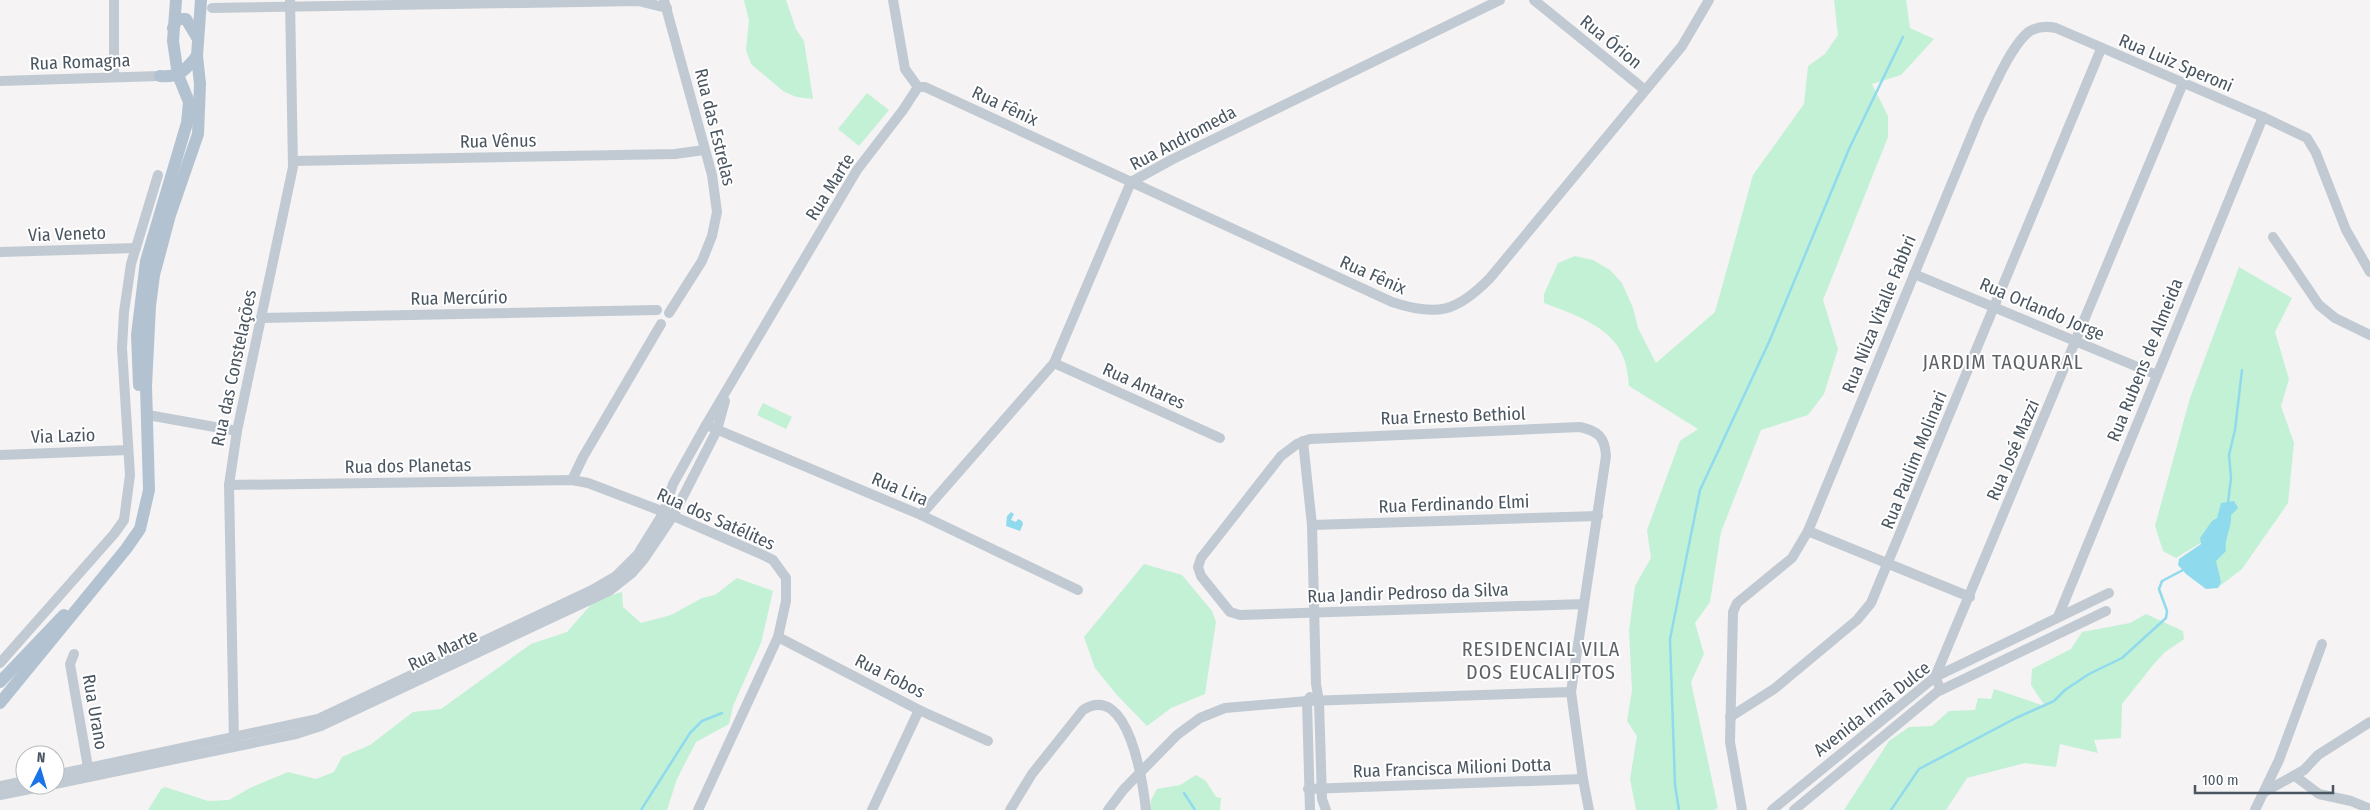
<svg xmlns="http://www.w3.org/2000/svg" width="2370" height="810" font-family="'Fira Sans Condensed',sans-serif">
<rect width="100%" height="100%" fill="#f5f3f3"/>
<g fill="#c3f1d5">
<polygon points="744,0 786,0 796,29 804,41 813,99 796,97 783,91 751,64 746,50 749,20"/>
<path d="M1834 0H1906L1910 28 1934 39 1901 75 1872 84 1888 116V137L1823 300 1838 349 1824 394 1808 415 1761 430 1721 532 1710 602 1695 623 1704 654 1691 682 1718 808 1714 810H1636L1630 779 1637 736 1627 721 1632 690 1629 631 1635 586 1651 558 1647 530 1680 441 1698 429 1629 386C1628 377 1627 367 1624 359 1614 327 1571 313 1544 303V294L1558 263 1575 256 1593 260 1610 270 1622 283 1633 308 1638 328 1656 363 1715 312 1753 175 1804 104 1808 66 1825 54 1838 35Z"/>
<polygon points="867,93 889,110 859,146 838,129"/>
<polygon points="2239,267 2292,298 2275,332 2289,379 2281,406 2294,443 2288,503 2242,569 2216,589 2215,534 2176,558 2163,551 2155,526 2190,398"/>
<polygon points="763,403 792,417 786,429 757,415"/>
<polygon points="1144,564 1182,575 1212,611 1216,622 1205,694 1171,708 1147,726 1116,694 1095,668 1084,637"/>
<polygon points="737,578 773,591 761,643 733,706 729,724 696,742 677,779 667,810 148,810 161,789 165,787 208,801 229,800 250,788 288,772 316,779 334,772 342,757 370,745 413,712 441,709 531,644 567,632 595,600 622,592 623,607 641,623 671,615 702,598 715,595"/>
<polygon points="2146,614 2183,631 2184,639 2165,652 2153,665 2122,704 2121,738 2094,740 2098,753 2060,744 2056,767 2025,763 1967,778 1946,810 1844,810 1889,741 1909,727 1932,726 1949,711 1975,710 1978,698 1991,699 1994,689 2045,706 2031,685 2032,669 2071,649 2082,632 2130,623"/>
<polygon points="1196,775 1206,781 1216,797 1221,798 1220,810 1150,810 1151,800 1157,789 1180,785"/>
</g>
<g fill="#90daee">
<path d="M2234 501 2238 508 2231 515C2232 528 2224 538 2226 551L2216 561 2221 582 2218 588 2206 589 2186 574 2178 565 2179 559 2201 544 2200 538 2212 521 2217 518 2221 503Z"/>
<polygon points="1011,512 1014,514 1011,520 1016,522 1018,519 1022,521 1023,524 1020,531 1006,526 1007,516"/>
</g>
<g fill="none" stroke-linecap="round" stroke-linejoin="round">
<g stroke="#90daee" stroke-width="2.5">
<polyline points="2228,503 2231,478 2229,455 2235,430 2242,370"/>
<polyline points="1184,793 1195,810"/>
<polyline points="641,810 690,733 702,721 722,713"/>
<polyline points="1679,810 1675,785 1670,639 1700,490 1769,342 1849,149 1903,37"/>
<polyline points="1891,810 1919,769 2016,718 2054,701 2065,690 2089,674 2122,658 2166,618 2167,611 2159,589 2162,581 2185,569"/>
</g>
<g stroke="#c1cad2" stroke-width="10">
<polyline points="114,0 114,77"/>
<polyline points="664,0 712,175 717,212 712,236 702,261 669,313"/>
<polyline points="893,0 905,69 918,87"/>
<polyline points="1534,0 1645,90"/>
<polyline points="212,8 638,1 667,8"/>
<polyline points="0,81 160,76"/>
<path d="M918 87H925L1392 302C1437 317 1457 312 1490 278L1682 46 1709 0"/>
<polyline points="293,161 675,154 704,150"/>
<polyline points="2273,237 2319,305 2335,318 2370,335"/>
<polyline points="0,252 136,248"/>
<polyline points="1914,274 2157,375"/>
<polyline points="261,318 657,310"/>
<polyline points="1054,363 1220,438"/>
<polyline points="148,415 237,431"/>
<polyline points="711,427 921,515 1078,590"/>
<polyline points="1303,441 1312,525 1316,684 1319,701 1322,799 1326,810"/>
<polyline points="0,455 128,450"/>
<polyline points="572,480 583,457 661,324"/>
<polyline points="229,485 572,480 588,483 664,512 763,555 773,560 786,578 786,601 778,637 698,810"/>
<polyline points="921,515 1054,363 1131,182 1173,159 1500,0"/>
<polyline points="1312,525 1598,516"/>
<polyline points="1808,531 1970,597"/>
<path d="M1584 604 1240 615 1230 612 1201 576 1198 567 1201 558 1281 456 1297 444 1310 439 1580 427C1598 431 1605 437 1606 456L1571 692 1583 779 1589 810"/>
<polyline points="2058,617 2263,117"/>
<polyline points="778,637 919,710 988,741"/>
<polyline points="74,654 70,664 89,773"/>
<polyline points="0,663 114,534 124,520 130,475 122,348 124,312 131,264 158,175"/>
<polyline points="1941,690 1935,677 2183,83"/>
<polyline points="1310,697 1307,701 1310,810"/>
<polyline points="1730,717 1774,689 1857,620 1871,603 2101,49"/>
<polyline points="234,742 229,485 237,431 293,167 290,0"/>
<polyline points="55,775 318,719 592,590 616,576 638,554 664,512 673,484 706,425 857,170 903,110 918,87"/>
<polyline points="2295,776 2319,794 2351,801 2370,809"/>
<polyline points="55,784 296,734 321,726 609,591 632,573 644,559 673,516 717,430 725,401"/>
<polyline points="0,786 25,781"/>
<polyline points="1308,789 1583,779"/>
<polyline points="2266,791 2304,770 2318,755 2370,722"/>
<polyline points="0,795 50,785"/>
<polyline points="872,810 919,710"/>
<path d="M1010 810 1032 774 1083 710C1129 681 1143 784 1146 810"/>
<polyline points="1108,810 1124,789 1177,735 1200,718 1225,708 1307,701 1571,692"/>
<path d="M1742 810 1730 742 1733 612 1737 603 1792 558 1808 531 1980 115C1991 94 2011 44 2030 31 2039 26 2047 26 2056 28L2263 117 2307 138 2316 153 2346 230 2370 272"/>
<polyline points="1772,810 1935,677 2109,593"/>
<polyline points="1794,810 1937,692 2106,611"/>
<polyline points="2255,810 2279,760 2322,644"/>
</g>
<g stroke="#b3c2d1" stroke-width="12">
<polyline points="173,28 177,19 186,19 198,39"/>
<path d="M160 76C180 78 185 70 197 56"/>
<polyline points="139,385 137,335 146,261 187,123 189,102 178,75 173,41 176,0"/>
<polyline points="0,682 64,615"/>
<polyline points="0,703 126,549 140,529 149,490 146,386 150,306 154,275 170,215 198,134 200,84 197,56 201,0"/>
</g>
</g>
<g text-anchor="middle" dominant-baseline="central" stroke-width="4" stroke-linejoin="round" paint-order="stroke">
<g font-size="18" fill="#4a5661" stroke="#fff">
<text transform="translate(1611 42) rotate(39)">Rua Órion</text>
<text transform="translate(80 62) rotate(-2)">Rua Romagna</text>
<text transform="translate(2176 63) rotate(23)">Rua Luiz Speroni</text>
<text transform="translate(1005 106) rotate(25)">Rua Fênix</text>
<text transform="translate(715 127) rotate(76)">Rua das Estrelas</text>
<text transform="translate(1183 138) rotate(-28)">Rua Andromeda</text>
<text transform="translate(498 141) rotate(-1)">Rua Vênus</text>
<text transform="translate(830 187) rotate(-58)">Rua Marte</text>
<text transform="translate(67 234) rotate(-2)">Via Veneto</text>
<text transform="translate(1373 275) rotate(24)">Rua Fênix</text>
<text transform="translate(459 298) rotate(-1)">Rua Mercúrio</text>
<text transform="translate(2042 309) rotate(23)">Rua Orlando Jorge</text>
<text transform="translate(1879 314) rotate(-68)">Rua Nilza Vitalle Fabbri</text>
<text transform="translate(2145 360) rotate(-68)">Rua Rubens de Almeida</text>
<text transform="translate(234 368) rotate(-78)">Rua das Constelações</text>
<text transform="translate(1144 386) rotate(24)">Rua Antares</text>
<text transform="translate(1453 416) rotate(-2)">Rua Ernesto Bethiol</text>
<text transform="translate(63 436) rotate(-2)">Via Lazio</text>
<text transform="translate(2013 450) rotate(-67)">Rua José Mazzi</text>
<text transform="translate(1914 460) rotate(-68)">Rua Paulim Molinari</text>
<text transform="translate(408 466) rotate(-1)">Rua dos Planetas</text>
<text transform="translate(900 489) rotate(23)">Rua Lira</text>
<text transform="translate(1454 504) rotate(-2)">Rua Ferdinando Elmi</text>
<text transform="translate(716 519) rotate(24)">Rua dos Satélites</text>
<text transform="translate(1408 593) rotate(-2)">Rua Jandir Pedroso da Silva</text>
<text transform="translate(443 650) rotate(-25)">Rua Marte</text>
<text transform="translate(890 676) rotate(27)">Rua Fobos</text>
<text transform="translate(1872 709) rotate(-38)">Avenida Irmã Dulce</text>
<text transform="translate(95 712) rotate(80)">Rua Urano</text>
<text transform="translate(1452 768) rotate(-2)">Rua Francisca Milioni Dotta</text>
</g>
<g font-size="20" letter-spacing="1" fill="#5f6368" stroke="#fff">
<text x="2003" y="362">JARDIM TAQUARAL</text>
<text x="1541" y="649">RESIDENCIAL VILA<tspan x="1541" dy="23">DOS EUCALIPTOS</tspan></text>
</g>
</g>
<g transform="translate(40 770) rotate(5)"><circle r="24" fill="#ffffff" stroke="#b7bbc0"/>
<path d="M0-4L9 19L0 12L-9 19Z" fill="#1a73e8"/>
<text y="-8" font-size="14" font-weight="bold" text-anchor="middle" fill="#4a5661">N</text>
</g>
<path d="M2195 785v8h138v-8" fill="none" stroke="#4a5661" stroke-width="2.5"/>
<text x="2202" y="785" font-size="15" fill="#4a5661" stroke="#ffffff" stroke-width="4" paint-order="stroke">100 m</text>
</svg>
